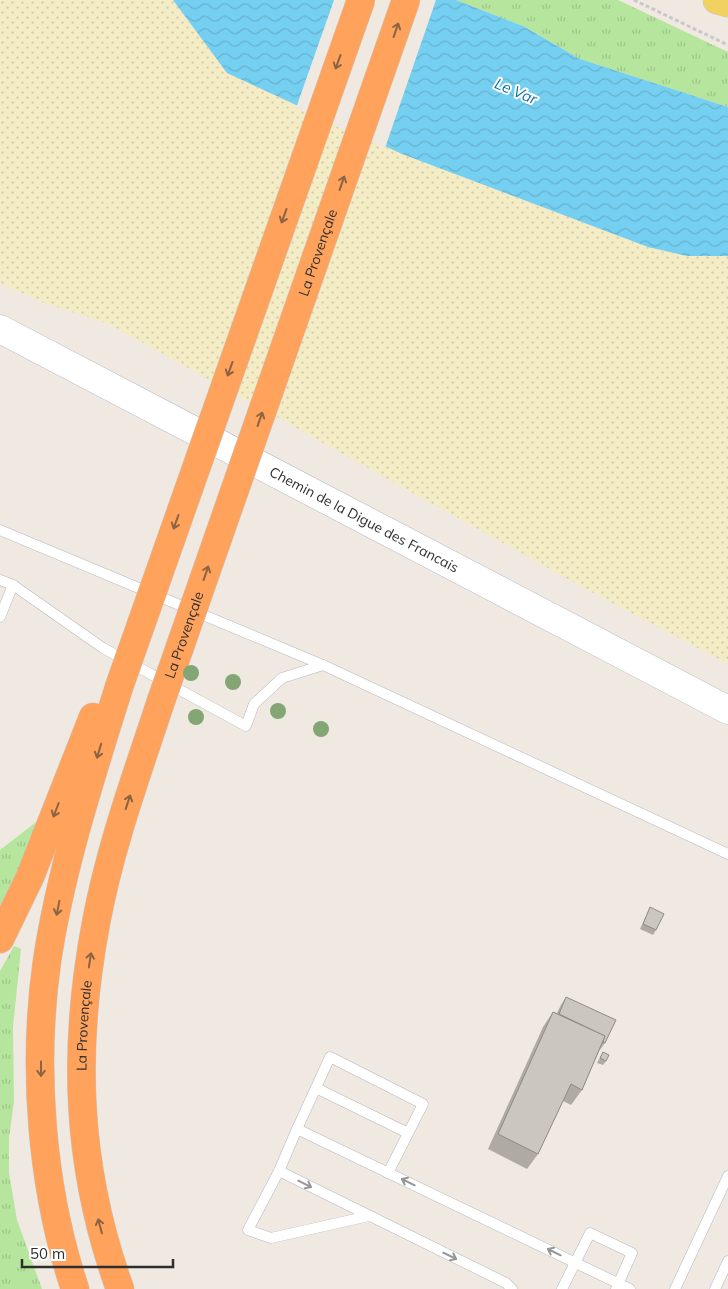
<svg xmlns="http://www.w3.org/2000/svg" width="728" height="1289" font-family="Mulish,sans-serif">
<defs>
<pattern id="grass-tufts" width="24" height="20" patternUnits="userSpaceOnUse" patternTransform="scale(1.25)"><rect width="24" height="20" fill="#b6e59e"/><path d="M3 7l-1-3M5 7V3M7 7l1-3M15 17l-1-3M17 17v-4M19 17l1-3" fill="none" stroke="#9dc588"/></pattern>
<pattern id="sand-dots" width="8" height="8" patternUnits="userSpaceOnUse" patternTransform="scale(1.25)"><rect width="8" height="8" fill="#f3ecc5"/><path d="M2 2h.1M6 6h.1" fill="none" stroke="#d1cbaa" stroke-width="1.8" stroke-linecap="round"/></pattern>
<pattern id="water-waves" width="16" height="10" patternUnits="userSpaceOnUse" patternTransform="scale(1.25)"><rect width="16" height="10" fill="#75cff0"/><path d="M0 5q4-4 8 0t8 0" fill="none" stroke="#66b2ce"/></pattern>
</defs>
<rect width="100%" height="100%" fill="#efe9e1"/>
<g fill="url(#grass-tufts)">
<polygon points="456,0 618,0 728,52 728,107 580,59 523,26"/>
<polygon points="40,819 0,910 0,850"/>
<polygon points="14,946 21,949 13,1027 14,1101 9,1138 9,1173 17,1220 42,1289 0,1289 0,971"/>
</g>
<polygon fill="url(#sand-dots)" points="0,0 173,0 227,73 402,154 648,247 687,256 728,256 728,664 582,587 109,324 44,303 0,283"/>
<polygon fill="url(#water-waves)" points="173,0 456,0 523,26 580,59 728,107 728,256 687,256 648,247 402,154 227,73"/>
<polygon fill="#efe9e1" points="334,0 436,0 385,148 296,108"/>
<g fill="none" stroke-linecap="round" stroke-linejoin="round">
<defs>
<g id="service">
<polyline points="0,530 323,665 728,854"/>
<polyline points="0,580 13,585 103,648 246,726 254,704 282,678 323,665"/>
<polyline points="0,617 13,585"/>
<polyline points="316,1088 408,1133"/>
<polyline points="297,1129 330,1057 423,1104 388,1173"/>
<polyline points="279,1171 248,1230 271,1238 369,1216"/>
<polyline points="512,1289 506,1283 279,1171 297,1129 630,1289"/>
<polyline points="562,1289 590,1233 632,1253 616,1289"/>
<polyline points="675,1289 728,1176"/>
<polyline points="715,1289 728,1261"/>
</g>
<g id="secondary">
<path id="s1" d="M0 329 728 710"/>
</g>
<polyline id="primary" points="717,0 728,3"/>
<g id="motorway">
<polyline points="0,939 30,877 93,717"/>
<path d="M75 1289C41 1187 32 1067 47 961 61 868 91 777 119 687"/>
<path id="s2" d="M120 1289C76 1167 72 1050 96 923 110 847 137 774 161 701"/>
</g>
</defs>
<use href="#service" stroke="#b4b7c1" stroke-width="11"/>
<use href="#secondary" stroke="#b4b7c1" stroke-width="29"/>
<use href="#primary" stroke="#c9c9c9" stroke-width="29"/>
<use href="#motorway" stroke="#c9c9c9" stroke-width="29"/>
<polyline stroke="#c9c9c9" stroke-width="3" stroke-dasharray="4 2.5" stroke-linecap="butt" points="634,0 728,45"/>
<use href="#service" stroke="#fff" stroke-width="10"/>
<use href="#secondary" stroke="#fff" stroke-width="28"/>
<use href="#primary" stroke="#f2d163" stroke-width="28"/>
<use href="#motorway" stroke="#ffa35c" stroke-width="28"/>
<defs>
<g id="motorway-bridge">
<polyline points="119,687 361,0"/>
<path id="s3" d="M161 701 406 0"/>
</g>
</defs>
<use href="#motorway-bridge" stroke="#c9c9c9" stroke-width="29" stroke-linecap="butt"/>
<use href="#motorway-bridge" stroke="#ffa35c" stroke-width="28"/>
</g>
<g fill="#84a574">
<circle cx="191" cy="673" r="8"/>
<circle cx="233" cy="682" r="8"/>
<circle cx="278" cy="711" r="8"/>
<circle cx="196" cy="717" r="8"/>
<circle cx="321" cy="729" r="8"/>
</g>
<g fill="#afaba4">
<polygon points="650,907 656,930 653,935 640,929 648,912"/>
<polygon points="566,997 605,1043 599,1051 582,1090 571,1105 563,1101 538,1154 527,1169 488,1149 543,1027 553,1012 557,1013 561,1005"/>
<polygon points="603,1052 606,1061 603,1065 597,1063"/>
</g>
<g fill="#cbc7bf" stroke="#8e8b86">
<polygon points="650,907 664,914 656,930 643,924"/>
<polygon points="566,997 616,1020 605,1043 603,1042 605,1036 559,1014"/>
<polygon points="553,1012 605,1036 582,1090 571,1084 538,1154 498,1134"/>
<polygon points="603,1052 609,1055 606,1061 600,1058"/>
</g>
<defs><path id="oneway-shaft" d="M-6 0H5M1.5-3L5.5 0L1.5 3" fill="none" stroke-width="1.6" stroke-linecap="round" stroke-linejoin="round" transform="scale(1.25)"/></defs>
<g stroke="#8c6343">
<use href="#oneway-shaft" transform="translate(396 30) rotate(-71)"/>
<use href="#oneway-shaft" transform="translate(338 62) rotate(110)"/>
<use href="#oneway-shaft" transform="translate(342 183) rotate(-71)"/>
<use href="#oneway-shaft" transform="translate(284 216) rotate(110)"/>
<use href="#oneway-shaft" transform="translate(230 369) rotate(110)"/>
<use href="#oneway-shaft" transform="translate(260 419) rotate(-71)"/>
<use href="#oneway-shaft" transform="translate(176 522) rotate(110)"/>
<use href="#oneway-shaft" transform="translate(206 573) rotate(-71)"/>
<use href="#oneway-shaft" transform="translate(99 751) rotate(107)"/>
<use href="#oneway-shaft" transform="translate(128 802) rotate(-72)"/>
<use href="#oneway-shaft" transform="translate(56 810) rotate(111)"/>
<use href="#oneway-shaft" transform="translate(58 908) rotate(101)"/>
<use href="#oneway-shaft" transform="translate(90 960) rotate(-81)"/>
<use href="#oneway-shaft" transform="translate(41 1069) rotate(90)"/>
<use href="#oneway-shaft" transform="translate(100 1226) rotate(-105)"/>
</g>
<g stroke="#969696">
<use href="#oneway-shaft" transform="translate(408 1182) rotate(-154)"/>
<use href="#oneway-shaft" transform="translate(305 1184) rotate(27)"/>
<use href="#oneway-shaft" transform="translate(554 1252) rotate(-154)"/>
<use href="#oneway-shaft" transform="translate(450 1256) rotate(26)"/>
</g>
<g text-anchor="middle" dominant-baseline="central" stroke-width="4" stroke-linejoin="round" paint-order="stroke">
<g font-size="14" fill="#2e2e2e" stroke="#fff">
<text stroke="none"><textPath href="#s3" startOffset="475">La Provençale</textPath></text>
<text stroke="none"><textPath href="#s1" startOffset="411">Chemin de la Digue des Francais</textPath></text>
<text stroke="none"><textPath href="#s3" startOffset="70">La Provençale</textPath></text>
<text stroke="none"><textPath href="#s2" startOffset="268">La Provençale</textPath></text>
</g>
<g font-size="15" font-style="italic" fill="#0d6fa3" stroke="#fff">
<text transform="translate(516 91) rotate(23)">Le Var</text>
</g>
</g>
<path d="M22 1259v8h151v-8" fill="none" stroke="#2e2e2e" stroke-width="2.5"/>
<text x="30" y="1259" font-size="15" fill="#2e2e2e" stroke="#ffffff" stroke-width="4" paint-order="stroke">50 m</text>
</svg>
